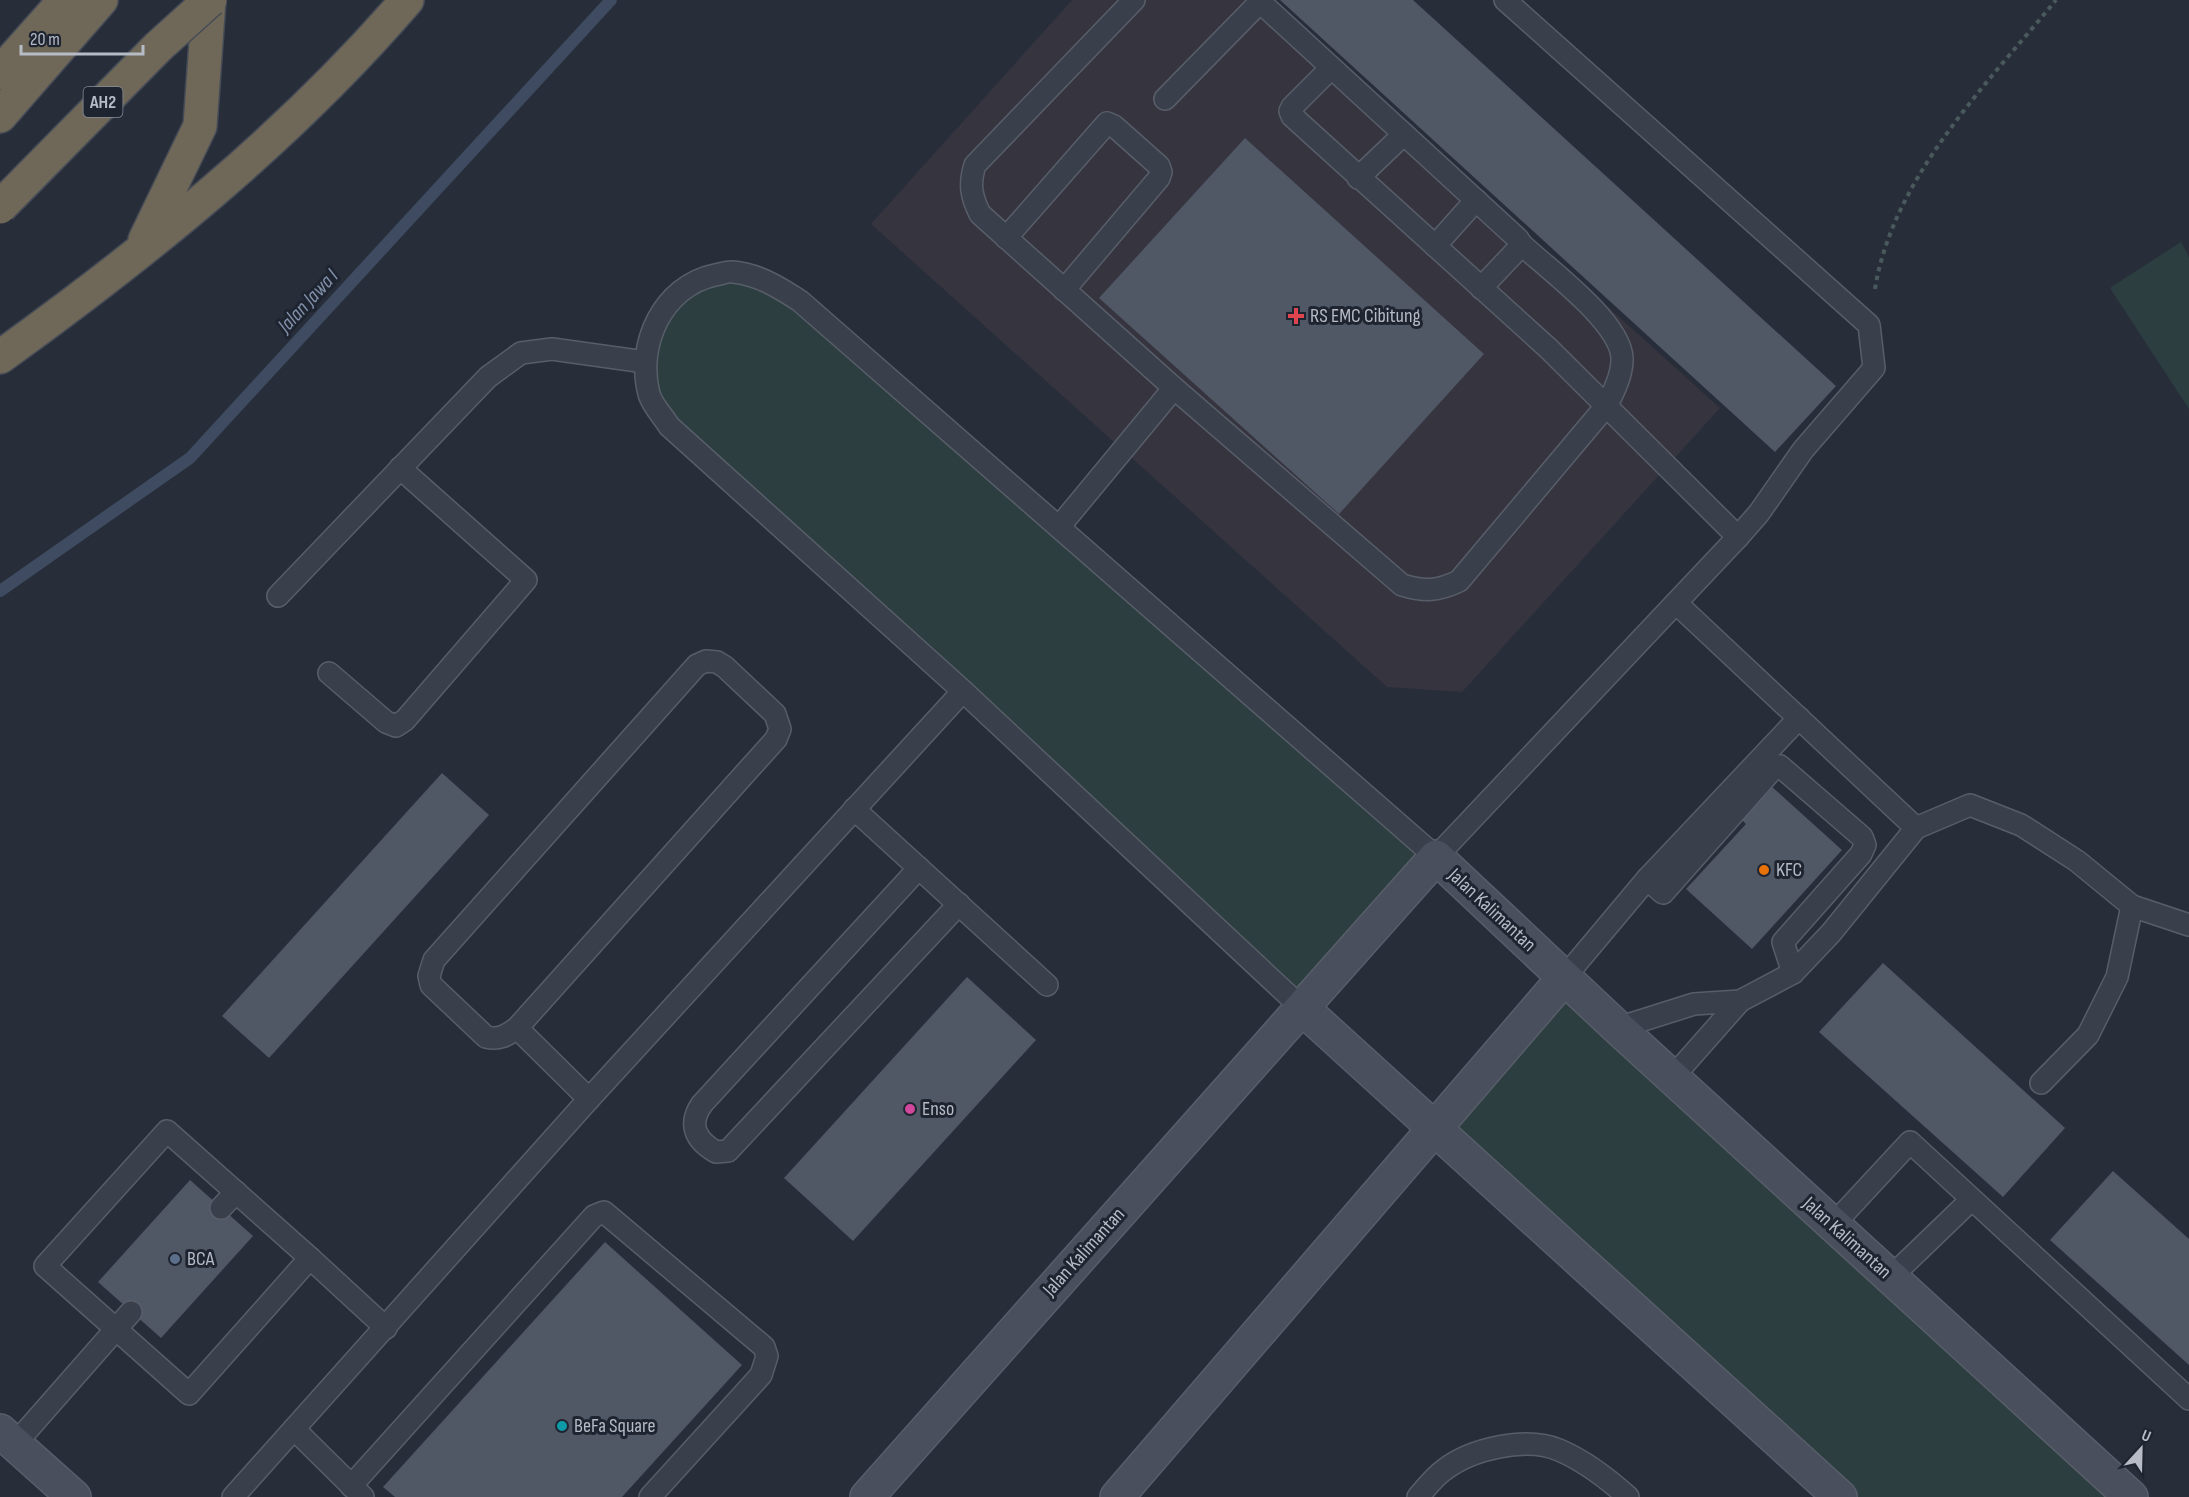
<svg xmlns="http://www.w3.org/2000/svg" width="2189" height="1497" font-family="'Sofia Sans Condensed',sans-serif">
<rect width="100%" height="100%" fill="#272e3a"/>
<polygon fill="#36343f" points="1072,0 1268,0 1720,408 1462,692 1387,687 871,224"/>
<g fill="#2c3e3f">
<polygon points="2181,242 2189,257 2189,409 2110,288"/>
<polygon points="696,279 768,281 1436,857 1302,1008 649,396 654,327"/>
<polygon points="1564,978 2131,1497 1840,1497 1433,1127"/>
</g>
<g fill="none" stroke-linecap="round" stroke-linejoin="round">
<polyline stroke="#3e4b61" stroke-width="12" points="0,591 190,458 611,0"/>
</g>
<g fill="#505865">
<polygon points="1280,0 1413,0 1836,386 1775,452"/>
<polygon points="1245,138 1484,354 1339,514 1099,298"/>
<polygon points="442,773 489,815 269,1058 222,1016"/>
<polygon points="1771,786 1842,850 1752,949 1686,889 1746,824 1741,819"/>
<polygon points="1883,963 2065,1128 2003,1197 1819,1032"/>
<polygon points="967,977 1036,1040 853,1241 784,1178"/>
<polygon points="2113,1171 2189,1239 2189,1365 2050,1240"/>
<polygon points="190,1180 253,1236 161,1338 98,1282"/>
<polygon points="605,1242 742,1365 622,1497 395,1497 383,1487"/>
</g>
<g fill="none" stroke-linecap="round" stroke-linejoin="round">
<defs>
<g id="lane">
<path d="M1134 0 975 165C969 184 971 196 980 214L1174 388 1402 585C1425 592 1438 591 1459 581L1607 405C1614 391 1623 373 1622 357 1619 321 1548 269 1521 244"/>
<polyline points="1258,0 1518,239 1521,244 1517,250 1481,288"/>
<polyline points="1331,68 1292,107 1290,111 1292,116 1549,349 1738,537"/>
<polyline points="1165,99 1260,2"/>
<polyline points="1358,178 1404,134"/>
<polyline points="1006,238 1107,123 1114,126 1159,166 1161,172 1159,178 1064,290"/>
<polyline points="1435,246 1476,200"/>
<polyline points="1059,527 1174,388"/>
<polyline points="278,596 488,377 521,353 552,349 645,362"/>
<polyline points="1676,603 1916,828"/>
<path d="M706 661 717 662 725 667 775 714 780 729 776 739 517 1028C506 1036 499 1040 486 1037L431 985 429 976 434 960 697 665Z"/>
<polyline points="329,673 386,722 396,726 405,720 526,580 400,468"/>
<polyline points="854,809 1047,985"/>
<path d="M919 868 702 1104C688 1124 695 1140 716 1152L728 1151 959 904"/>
<polyline points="1647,879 1799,718"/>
<polyline points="1564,978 1647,879 1663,893 1772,770 1780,766 1862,837 1865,845 1861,854 1783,942 1793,973"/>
<path d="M1302 1008 963 691 669 426C663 416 652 405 649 394 636 344 663 286 715 275 721 274 728 271 733 272 758 274 780 288 800 301L1436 857 1738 537 1759 513 1803 450 1874 368 1869 325 1505 0"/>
<polyline points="517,1028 589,1099"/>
<polyline points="1618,1028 1694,1004 1740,1001 1793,973 1831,933 1916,828 1970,805 2021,825 2077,861 2132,906 2189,925"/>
<polyline points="1672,1078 1740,1001"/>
<polyline points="2041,1083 2088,1035 2117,977 2132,906"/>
<polygon points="167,1131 310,1258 189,1394 45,1266"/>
<polyline points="221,1208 236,1192"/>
<polyline points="1833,1225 1910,1142 2189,1399"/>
<polyline points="310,1258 386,1328"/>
<polyline points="1891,1277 1971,1200"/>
<polyline points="294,1429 363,1497"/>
<polyline points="15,1444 131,1312"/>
<polyline points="351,1486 594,1216 604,1212 764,1347 767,1356 761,1375 650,1497"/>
<polyline points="233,1497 589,1099 963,691"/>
<path d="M1418 1497C1426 1488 1434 1477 1444 1470 1471 1449 1526 1436 1559 1450 1585 1461 1607 1478 1628 1497"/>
</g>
<g id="secondary">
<polyline points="1302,1008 1840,1497"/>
<polyline points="0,1431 74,1497"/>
<polyline points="867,1497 1436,857 1618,1028 2131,1497"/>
<polyline points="1117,1497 1564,978"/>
</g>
<g id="highway">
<polyline points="0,73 65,0"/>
<polyline points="0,116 101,0"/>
<polyline points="145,240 200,126 209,0"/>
<path d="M0 357C146 252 289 137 407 0"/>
</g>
</defs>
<use href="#lane" stroke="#585e69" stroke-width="24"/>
<use href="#secondary" stroke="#585e69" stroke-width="36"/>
<use href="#highway" stroke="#454b56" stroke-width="36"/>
<path stroke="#4a595c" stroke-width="4" stroke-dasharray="4.5 4.5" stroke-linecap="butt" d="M1875 289C1893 177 1987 84 2056 0"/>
<use href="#lane" stroke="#3a404b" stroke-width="21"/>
<use href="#secondary" stroke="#494f5d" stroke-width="33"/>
<use href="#highway" stroke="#6f6858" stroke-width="33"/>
<defs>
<polyline id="highway-bridge" points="0,207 158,47 210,0"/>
</defs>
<use href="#highway-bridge" stroke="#454b56" stroke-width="36" stroke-linecap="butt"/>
<use href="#highway-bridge" stroke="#6f6858" stroke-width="33"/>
</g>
<path fill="#e0444e" stroke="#1f2530" stroke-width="2" d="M1293 307h6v6h6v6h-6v6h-6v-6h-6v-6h6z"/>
<circle fill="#e8710a" stroke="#1f2530" stroke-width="2" cx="1764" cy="870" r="6"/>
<circle fill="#d1479c" stroke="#1f2530" stroke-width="2" cx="910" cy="1109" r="6"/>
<circle fill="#5c6f8a" stroke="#1f2530" stroke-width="2" cx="175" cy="1259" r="6"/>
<circle fill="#0f9aa8" stroke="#1f2530" stroke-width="2" cx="562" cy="1426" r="6"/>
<g text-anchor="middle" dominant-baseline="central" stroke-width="6" stroke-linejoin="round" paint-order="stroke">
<rect fill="#1f2530" stroke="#898e99" stroke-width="1.5" x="83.5" y="87" width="39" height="30" rx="4.5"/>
<g font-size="18" font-weight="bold" fill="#b6bbc6">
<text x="103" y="102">AH2</text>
</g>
<g font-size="20" fill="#b6bbc6" stroke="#1f2530" text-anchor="start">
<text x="1310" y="316">RS EMC Cibitung</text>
<text x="1776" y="870">KFC</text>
<text x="922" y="1109">Enso</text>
<text x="187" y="1259">BCA</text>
<text x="574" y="1426">BeFa Square</text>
</g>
<g font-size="20" fill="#b6bbc6" stroke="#1f2530">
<text transform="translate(1492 910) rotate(43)">Jalan Kalimantan</text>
<text transform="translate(1847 1238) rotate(42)">Jalan Kalimantan</text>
<text transform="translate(1084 1252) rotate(-48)">Jalan Kalimantan</text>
</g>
<g font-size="21" font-style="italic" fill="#8190aa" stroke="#1f2530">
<text transform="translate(308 301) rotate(-47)">Jalan Jawa I</text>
</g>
</g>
<g transform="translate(2141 1449) rotate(22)" stroke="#1f2530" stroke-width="4.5" paint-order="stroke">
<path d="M0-4.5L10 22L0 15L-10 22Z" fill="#b6bbc6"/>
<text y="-9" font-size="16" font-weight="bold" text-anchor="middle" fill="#b6bbc6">U</text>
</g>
<path d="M21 45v9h122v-9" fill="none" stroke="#b6bbc6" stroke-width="3"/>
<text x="30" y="45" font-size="18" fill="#b6bbc6" stroke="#1f2530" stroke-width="4.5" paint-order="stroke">20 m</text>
</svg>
